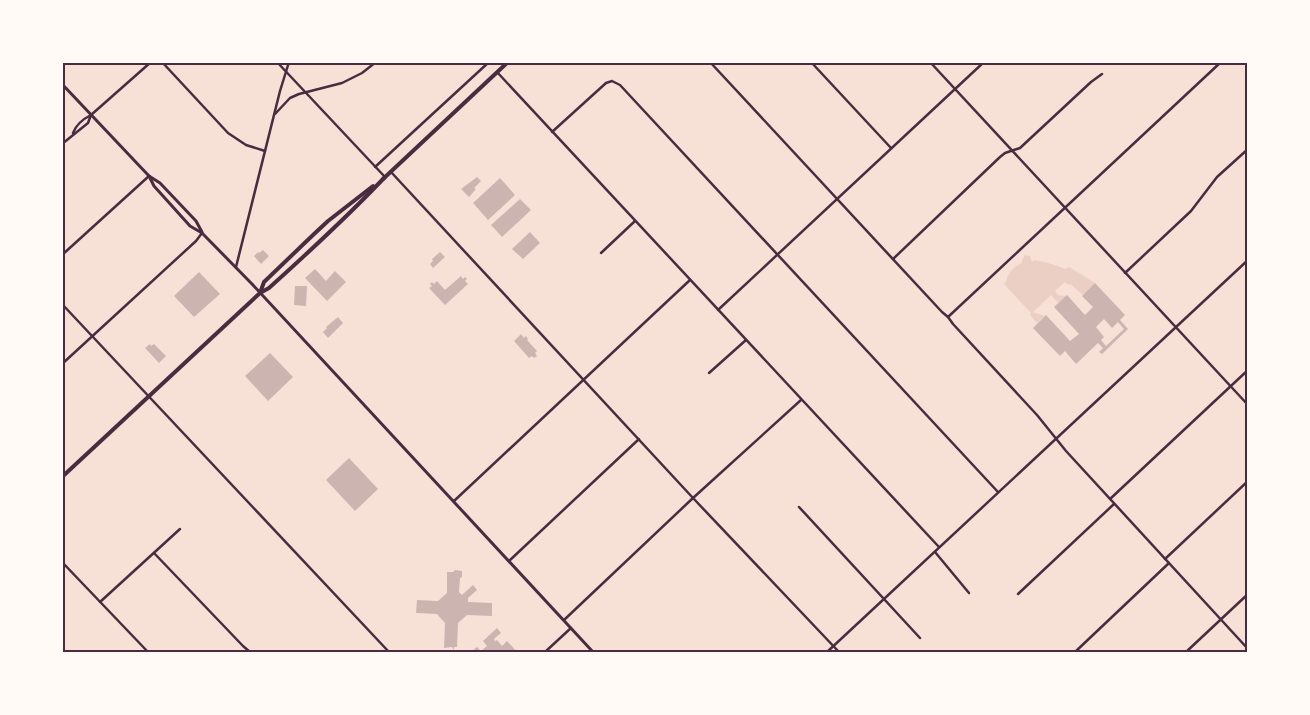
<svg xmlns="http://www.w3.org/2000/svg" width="1310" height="715" font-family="'Noto Sans',sans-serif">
<rect width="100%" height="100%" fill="#f7e1d7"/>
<path fill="#ebcfc5" d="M1025 255 1030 256 1032 262 1034 260C1045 262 1054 264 1065 269L1069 267 1071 268 1095 283 1083 295 1070 284 1069 285 1065 282 1055 291 1058 295 1066 296 1058 303 1051 295 1033 312 1045 316 1037 323 1030 315 1031 313 1004 284 1007 280C1007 273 1016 265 1022 263V260Z"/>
<g fill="#ccb4b1" fill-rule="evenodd">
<polygon points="477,177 481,181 474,188 476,189 469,197 461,189"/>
<polygon points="500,178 515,195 488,220 473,203"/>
<polygon points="520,199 531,210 502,237 491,225"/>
<polygon points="530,232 540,243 523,259 512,249"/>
<polygon points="263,250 269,256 261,264 254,256 258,252 259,253"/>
<polygon points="440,252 445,257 433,268 430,264 433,261 432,259"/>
<polygon points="315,269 326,281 335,271 346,282 327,301 305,278"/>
<polygon points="199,272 220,294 194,317 174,296"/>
<polygon points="461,276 463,279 465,277 467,279 465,281 468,284 445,305 429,288 432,286 430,284 432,282 434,284 437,281 445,290"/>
<path d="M1095 283 1125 315 1120 320 1128 329 1102 354 1099 352 1103 348 1098 343 1076 364 1065 351 1060 356 1033 328 1046 315 1070 341 1079 334 1054 307 1067 295 1085 315 1093 307 1082 296ZM1104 319 1112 328 1118 322 1124 329 1106 346 1101 340 1104 337 1096 327Z"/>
<polygon points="295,286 307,286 306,306 294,305"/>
<polygon points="338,317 343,323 328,338 323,332 327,328 326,327"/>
<polygon points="521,334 524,338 526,336 528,339 527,340 537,351 535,353 537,356 534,358 532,356 529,358 514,341"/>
<polygon points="150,344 151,346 154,344 166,356 159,363 145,348"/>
<polygon points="270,353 293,377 268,401 245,376"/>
<polygon points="349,458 378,489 355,511 326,480"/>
<polygon points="455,570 462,571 462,577 460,578 459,592 462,595 473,585 477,590 468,598 468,602 492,603 492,616 467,615 458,623 457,647 454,647 454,650 452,647 444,648 445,623 437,614 416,613 417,600 438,601 447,593 447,572 453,572"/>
<polygon points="497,628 501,633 494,639 495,641 497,640 502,646 507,641 517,652 471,652 477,647 481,651 487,646 483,641"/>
</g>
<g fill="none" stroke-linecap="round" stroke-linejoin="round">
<g stroke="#4a2c40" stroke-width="2.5">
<polyline points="162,62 228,133 246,145 265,151"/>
<polyline points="277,62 385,177"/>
<polyline points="710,62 942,312 948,317 953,324 1037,415 1066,451 1248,649"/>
<polyline points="811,62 891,148"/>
<polyline points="497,72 939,547"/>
<polyline points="275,114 290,98 299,94 342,83 362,73 376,62"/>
<polyline points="552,132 606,83 612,81 620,85 998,492"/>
<path d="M73 133C76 125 83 119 91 115"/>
<polyline points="62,144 88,123 91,115"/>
<polyline points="375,167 489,62"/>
<polyline points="391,172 693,498 839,652"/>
<polyline points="601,253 635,221"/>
<polyline points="62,255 149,176"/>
<polyline points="893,259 1000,157 1005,153 1020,148 1091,82 1102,74"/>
<polyline points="236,267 280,91 289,62"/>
<polyline points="1125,273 1191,211 1217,177 1248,149"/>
<polyline points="62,304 389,652"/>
<polyline points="718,310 984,62"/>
<polyline points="948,317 1221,62"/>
<polyline points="62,364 196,241 202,233"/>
<polyline points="709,373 746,340"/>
<polyline points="1110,499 1248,370"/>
<polyline points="454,501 690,280"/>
<polyline points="799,507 920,638"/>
<polyline points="935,552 969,593"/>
<polyline points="154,553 243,646 250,652"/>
<polyline points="1165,559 1248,481"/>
<polyline points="509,561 639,439"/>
<polyline points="62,562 148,652"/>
<polyline points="1018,594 1114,504"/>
<polyline points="100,602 180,529"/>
<polyline points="564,620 693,498 801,400"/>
<polyline points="545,652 571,628"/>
<polyline points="1075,652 1169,563"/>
<polyline points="1186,652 1248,594"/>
</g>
<g stroke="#4a2c40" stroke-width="2.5">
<polyline points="930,62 1248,405"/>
<polyline points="91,115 151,62"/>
<polyline points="827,652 1248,260"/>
</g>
<g stroke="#4a2c40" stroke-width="3">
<polyline points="62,84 149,176 160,183 196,221 202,232"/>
<polyline points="149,176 154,186 190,226 202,233 252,284 593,652"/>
</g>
<g stroke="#4a2c40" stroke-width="4">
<polyline points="383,179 508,62"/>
<polyline points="260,293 264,282 313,235 328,221 373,186"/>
<path d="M62 477 260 293 269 288C309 252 348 216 385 177"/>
</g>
</g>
<rect width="1310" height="715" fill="none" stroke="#fffaf5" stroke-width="128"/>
<rect x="64" y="64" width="1182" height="587" fill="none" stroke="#4a2c40" stroke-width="2"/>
</svg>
